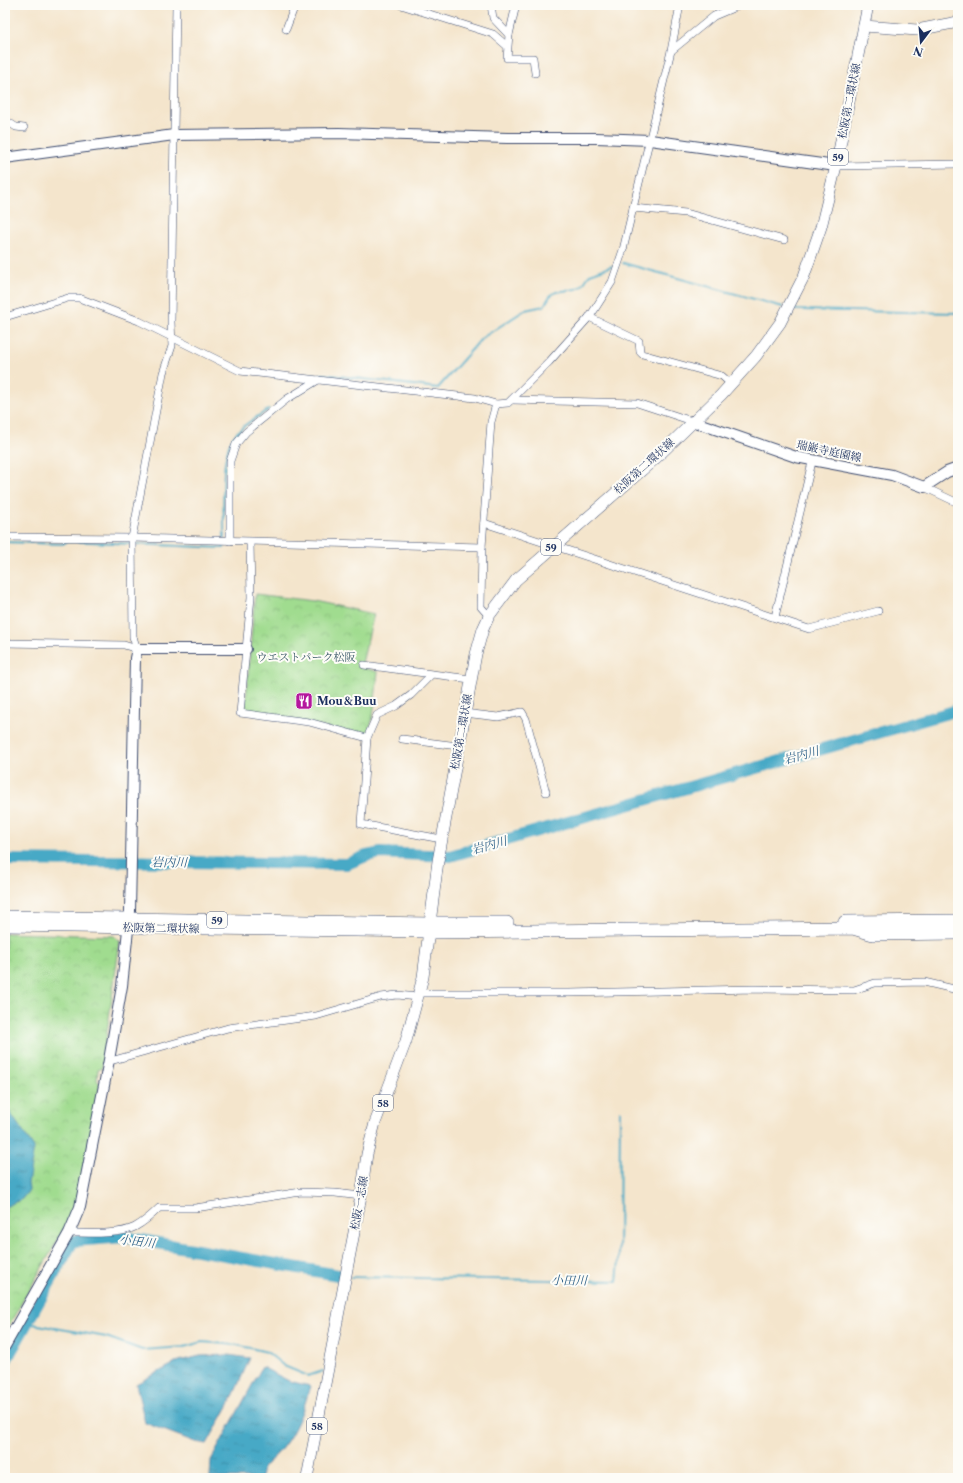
<svg xmlns="http://www.w3.org/2000/svg" width="963" height="1483" font-family="'Libre Caslon Text','Noto Serif JP',serif">
<defs>
<pattern id="park-crowns" width="20" height="18" patternUnits="userSpaceOnUse"><rect width="20" height="18" fill="#a0dc8f"/><path d="M2 6a3 3 0 1 1 6 0M12 15a3 3 0 1 1 6 0" fill="none" stroke="#89bd7e"/></pattern>
<pattern id="water-ripples" width="26" height="14" patternUnits="userSpaceOnUse"><rect width="26" height="14" fill="#47a9c6"/><path d="M2 4q2-2 4 0t4 0M15 11q2-2 4 0t4 0" fill="none" stroke="#3a8aa4"/></pattern>
</defs>
<rect width="100%" height="100%" fill="#fdfcf7"/>
<filter id="ink" filterUnits="userSpaceOnUse"><feTurbulence type="fractalNoise" baseFrequency=".025" numOctaves="2"/><feDisplacementMap in="SourceGraphic" scale="8" xChannelSelector="R" yChannelSelector="G"/><feConvolveMatrix kernelMatrix="1 2 1 2 8 2 1 2 1" color-interpolation-filters="sRGB"/></filter>
<filter id="wash" filterUnits="userSpaceOnUse"><feTurbulence type="fractalNoise" baseFrequency=".012" numOctaves="4" result="noise"/><feDisplacementMap in="SourceGraphic" scale="16" xChannelSelector="R" yChannelSelector="G"/><feGaussianBlur stdDeviation="0.9" result="paint"/><feColorMatrix in="noise" values="0 0 0 0 0 0 0 0 0 0 0 0 0 0 0 0 0 1.4 0 .05"/><feComposite in="paint" operator="in"/></filter>
<g filter="url(#wash)">
<rect width="100%" height="100%" fill="#f4e5cc"/>
<g fill="url(#park-crowns)" stroke="#5e8676">
<polygon points="255,594 313,601 374,614 361,667 378,672 373,717 368,733 362,735 245,711"/>
<polygon points="5,933 114,936 120,941 102,1067 98,1069 97,1080 100,1084 78,1197 68,1222 5,1332"/>
</g>
<g fill="url(#water-ripples)" stroke="#316c92">
<polygon points="5,1111 9,1111 34,1148 28,1183 29,1190 22,1199 5,1207"/>
<polygon points="228,1355 250,1358 231,1401 207,1444 195,1442 145,1423 136,1384 179,1361 200,1356"/>
<path d="M262 1367 289 1381 310 1386C302 1418 289 1447 263 1467L261 1478H210L211 1460Z"/>
</g>
<g fill="none" stroke-linecap="round" stroke-linejoin="round">
<g stroke="#47a9c6" stroke-width="2">
<polyline points="623,263 783,307"/>
<polyline points="791,309 798,310 958,313"/>
<polyline points="316,377 322,374 438,388 482,338 525,310 544,306 550,296 556,292 576,289 582,286 590,274 612,266"/>
<path d="M224 538C225 511 218 456 235 435 244 423 258 417 269 409"/>
<polyline points="5,542 62,544 69,541 224,548 224,543"/>
<polyline points="351,1277 617,1281 619,1261 620,1111"/>
<polyline points="27,1323 106,1337 142,1350 184,1347 202,1342 237,1345 267,1352 284,1366 308,1376 323,1371"/>
</g>
<g stroke="#47a9c6" stroke-width="12">
<polyline points="5,860 347,864 366,856 380,853 450,856 958,710"/>
<polyline points="5,1362 73,1241 124,1237 338,1275"/>
</g>
</g>
</g>
<g filter="url(#ink)">
<g fill="none" stroke-linecap="round" stroke-linejoin="round">
<defs>
<g id="street">
<polyline points="401,5 493,34 507,46"/>
<polyline points="491,5 493,18 509,35 507,58 533,58 535,73"/>
<polyline points="527,5 538,5"/>
<polyline points="286,29 295,5"/>
<polyline points="509,35 516,5"/>
<polyline points="671,51 714,16 740,5"/>
<polyline points="5,120 16,127 24,128"/>
<polyline points="836,166 958,164"/>
<polyline points="633,208 686,213 784,240"/>
<polyline points="5,317 68,298 79,298 139,321 240,371 475,398 496,404 508,403 549,362 591,315 612,282 623,250 633,208 671,51 680,5"/>
<polyline points="589,317 639,341 640,352 642,354 722,376 731,384"/>
<polyline points="512,400 637,403 692,421"/>
<polyline points="924,487 958,503"/>
<polyline points="484,523 809,629 878,611"/>
<polyline points="5,537 132,538 482,547"/>
<polyline points="230,541 230,461 236,444 246,432 287,399 318,380"/>
<polyline points="250,542 251,597 240,713 309,722 367,738 361,824 436,838"/>
<polyline points="489,616 481,607 482,547 491,422 496,404"/>
<polyline points="775,617 812,462"/>
<polyline points="5,643 124,645 137,649"/>
<polyline points="137,649 133,637 132,538 163,373 172,346 171,322 176,5"/>
<polyline points="364,665 470,679"/>
<polyline points="464,713 498,717 522,712 526,719 546,792"/>
<polyline points="367,738 377,715 396,706 411,695 431,675"/>
<polyline points="402,739 458,746"/>
<polyline points="420,993 569,993 754,989 854,990 875,983 924,982 958,990"/>
<polyline points="109,1060 114,1060 228,1028 316,1016 381,997 397,995 419,997"/>
<path d="M69 1233C86 1233 120 1235 135 1227 144 1222 152 1215 159 1208H195L301 1192 335 1193 361 1196"/>
</g>
<g id="secondary">
<polyline points="5,158 174,135 339,133 507,138 596,138 650,140 836,166"/>
<polyline points="692,421 796,457 892,475 924,487 947,472 958,468"/>
<polyline points="5,1346 69,1233 80,1207 109,1060 122,986 130,911 135,658 137,649 246,649"/>
</g>
<g id="primary">
<polyline points="864,26 917,30 958,22"/>
<polyline points="5,916 429,923"/>
<polyline points="5,926 428,932"/>
<polyline points="307,1478 361,1196 367,1154 375,1123 406,1041 423,977 438,861 476,654 483,629 489,616 516,580 657,457 721,395 756,356 780,323 804,276 821,227 836,166 868,5"/>
</g>
<g id="highway">
<polyline points="845,922 958,921"/>
<polyline points="429,923 507,923"/>
<polyline points="428,932 853,928 873,934 958,933"/>
</g>
</defs>
<use href="#street" stroke="#3c4a6e" stroke-width="8"/>
<use href="#secondary" stroke="#3c4a6e" stroke-width="12"/>
<use href="#primary" stroke="#3c4a6e" stroke-width="12"/>
<use href="#highway" stroke="#3c4a6e" stroke-width="14"/>
<use href="#street" stroke="#fff" stroke-width="7"/>
<use href="#secondary" stroke="#fff" stroke-width="10"/>
<use href="#primary" stroke="#fff" stroke-width="11"/>
<use href="#highway" stroke="#fff" stroke-width="13"/>
</g>
</g>
<defs>
<symbol id="restaurant-square" viewBox="-11 -11 22 22"><rect x="-9" y="-9" width="18" height="18" rx="4" fill="#b5179e" stroke="#fdfcf7"/><path d="M-5-6h1v4h1v-4h1v4h1v-4h1v5L-1.5 .5V6h-2V.5L-5-1ZM5-6V6H3V1.5H1.5Q1.5-4 5-6Z" fill="#fff"/></symbol>
</defs>
<g fill-rule="evenodd">
<use href="#restaurant-square" x="294" y="691" width="20" height="20"/>
</g>
<g text-anchor="middle" dominant-baseline="central" stroke-width="4" stroke-linejoin="round" paint-order="stroke">
<g fill="#fdfcf7" stroke="#5f6c8c" stroke-width="1">
<rect x="828" y="149" width="20" height="16" rx="3"/>
<rect x="541" y="539" width="20" height="16" rx="3"/>
<rect x="207" y="912" width="20" height="16" rx="3"/>
<rect x="373" y="1095" width="20" height="16" rx="3"/>
<rect x="307" y="1418" width="20" height="16" rx="3"/>
</g>
<g font-size="10" font-weight="bold" fill="#1b2f5e">
<text x="838" y="157">59</text>
<text x="551" y="547">59</text>
<text x="217" y="920">59</text>
<text x="383" y="1103">58</text>
<text x="317" y="1426">58</text>
</g>
<g font-size="11" fill="#1b2f5e" stroke="#fdfcf7">
<text transform="translate(849 101) rotate(-79)">松阪第二環状線</text>
<text transform="translate(829 451) rotate(12)">瑞巌寺庭園線</text>
<text transform="translate(644 466) rotate(-42)">松阪第二環状線</text>
<text transform="translate(461 732) rotate(-80)">松阪第二環状線</text>
<text transform="translate(161 928) rotate(1)">松阪第二環状線</text>
<text transform="translate(359 1203) rotate(-80)">松阪一志線</text>
</g>
<g font-size="11" fill="#3c5a6a" stroke="#fdfcf7">
<text x="306" y="657">ウエストパーク松阪</text>
</g>
<g font-size="11" font-weight="bold" fill="#1b2f5e" stroke="#fdfcf7" text-anchor="start">
<text x="317" y="701">Mou＆Buu</text>
</g>
<g font-size="12" font-style="italic" fill="#2d6088" stroke="#fdfcf7">
<text transform="translate(801 755) rotate(-16)">岩内川</text>
<text transform="translate(489 845) rotate(-16)">岩内川</text>
<text transform="translate(169 862) rotate(1)">岩内川</text>
<text transform="translate(137 1241) rotate(7)">小田川</text>
<text transform="translate(569 1280) rotate(1)">小田川</text>
</g>
</g>
<rect width="963" height="1483" fill="none" stroke="#fdfcf7" stroke-width="20"/>
<g transform="translate(921 42) rotate(196)" stroke="#fdfcf7" stroke-width="3" paint-order="stroke">
<path d="M0-3L7 15L0 10L-7 15Z" fill="#1b2f5e"/>
<text y="-6" font-size="11" font-weight="bold" text-anchor="middle" fill="#1b2f5e">N</text>
</g>
</svg>
